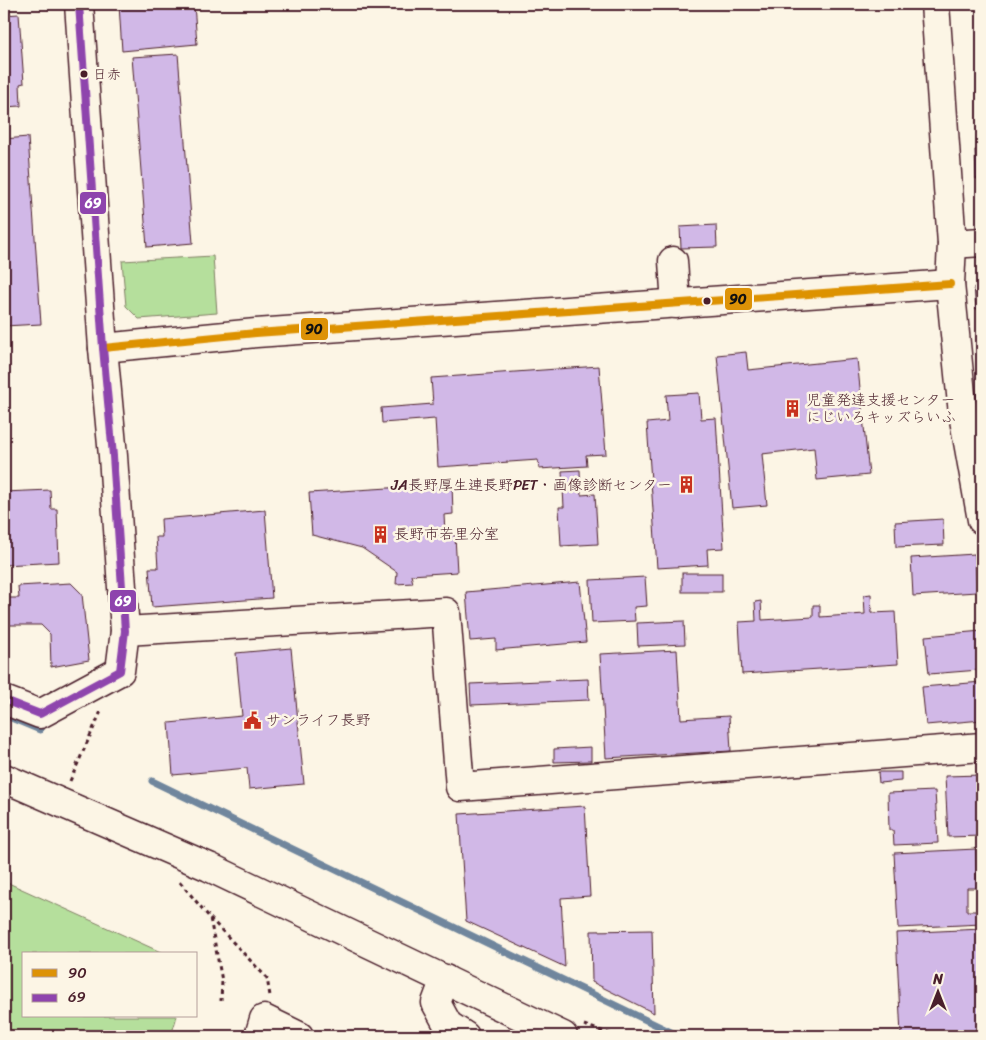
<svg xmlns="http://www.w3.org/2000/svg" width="986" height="1040" font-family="Sriracha,'Klee One',sans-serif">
<rect width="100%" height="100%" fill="#fcf5e5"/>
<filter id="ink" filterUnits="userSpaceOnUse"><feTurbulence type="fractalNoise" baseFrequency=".02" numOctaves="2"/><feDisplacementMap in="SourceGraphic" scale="10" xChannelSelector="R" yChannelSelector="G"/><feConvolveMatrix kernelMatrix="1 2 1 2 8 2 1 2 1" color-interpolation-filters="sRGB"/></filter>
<g filter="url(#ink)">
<g fill="#b5df9c" stroke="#807f64">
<polygon points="213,256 217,313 139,319 126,306 122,261"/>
<polygon points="4,881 165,954 24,954 24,1016 177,1016 171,1036 4,1036"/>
</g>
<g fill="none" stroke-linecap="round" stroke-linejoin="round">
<g stroke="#6f869d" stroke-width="7">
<polyline points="4,715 40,730"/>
<polyline points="152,781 679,1036"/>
</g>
</g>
<g fill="#d1b8e7" stroke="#4a1f2b">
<polygon points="123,4 194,4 197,44 122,51 119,5"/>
<polygon points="19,14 24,83 20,84 21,106 4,107 4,15"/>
<polygon points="178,54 193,243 147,247 132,57"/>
<polygon points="28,137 41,324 4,326 4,139"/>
<polygon points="975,150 982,150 982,178 976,179"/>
<polygon points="716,225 717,247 681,248 680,227"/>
<polygon points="982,286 982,309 976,309 974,287"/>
<polygon points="979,323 982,323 982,347 980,347"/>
<polygon points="746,352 748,370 857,359 869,475 817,480 814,448 762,454 767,505 732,508 717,355"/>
<polygon points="599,366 606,454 586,455 587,466 539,469 538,460 438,467 435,419 382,423 381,408 433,404 431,378"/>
<polygon points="4,382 8,446 4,446"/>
<polygon points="699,393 701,419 716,418 724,548 707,549 708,565 657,568 647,423 668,421 666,395"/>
<polygon points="580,470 581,495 595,494 598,544 561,546 559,507 564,507 562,471"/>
<polygon points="452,484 453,514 444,515 445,533 455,536 457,572 411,575 413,583 396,584 397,572 362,548 312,535 309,493"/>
<polygon points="50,490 51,509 57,509 59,562 4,565 4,492"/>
<polygon points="265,510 272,598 152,607 149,568 158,568 156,537 162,537 161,519"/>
<polygon points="943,519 944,545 896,547 895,522"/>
<polygon points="975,554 977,592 913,596 911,558"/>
<rect x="682" y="573" width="40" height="19"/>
<polygon points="645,577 647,606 634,607 635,621 592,623 590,580"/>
<polygon points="580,582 586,642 496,650 496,639 470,641 466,592"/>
<polygon points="71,583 82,594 89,660 51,667 50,634 41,625 9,625 6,598 19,598 18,586"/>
<polygon points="871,594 872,613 895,612 898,664 742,674 739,622 756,621 755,602 761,601 762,620 813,617 813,605 820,605 820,617 865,614 864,595"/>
<polygon points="684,621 685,644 638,646 637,623"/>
<polygon points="982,631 982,655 978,656 979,670 929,674 925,636"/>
<polygon points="291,648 304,784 249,789 247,768 173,775 169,723 242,716 236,653"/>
<polygon points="677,650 681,719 729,716 731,751 606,758 600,654"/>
<polygon points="588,679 589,700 471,705 470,684"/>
<polygon points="982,682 982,720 926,725 922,687"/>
<polygon points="591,747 591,761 554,762 554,749"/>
<polygon points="878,772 901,772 901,781 879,783"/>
<polygon points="981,775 982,836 948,837 945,776"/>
<polygon points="935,791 938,843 894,845 893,830 889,830 888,793"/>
<polygon points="585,806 590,896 561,898 565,967 466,921 459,814"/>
<polygon points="976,849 977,888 967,888 967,911 981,911 982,924 898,928 894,853"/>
<polygon points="982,929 982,1036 901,1036 896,933"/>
<polygon points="652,930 654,1013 592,982 591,931"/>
</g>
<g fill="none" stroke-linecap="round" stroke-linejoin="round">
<defs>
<g id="minor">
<polyline points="935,4 952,244 950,284 963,414 982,520"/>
<polyline points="952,244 982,242"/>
<polyline points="673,261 676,304"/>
<polyline points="103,348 256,333 950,284"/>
<polyline points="125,631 446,612 460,787 982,747"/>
<polyline points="4,700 40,714 120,671 125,631 113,456 103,348 79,4"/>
<polyline points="4,778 209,867 563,1036"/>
<polyline points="445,979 436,1003 448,1025 465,1036"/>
<polyline points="259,1036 264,1019 299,1036"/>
</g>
</defs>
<use href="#minor" stroke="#4a1f2b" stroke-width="31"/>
<g stroke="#4a1f2b" stroke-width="3" stroke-dasharray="4 4" stroke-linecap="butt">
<polyline points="70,781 102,709"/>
<polyline points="180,882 210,918 222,981 221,1001"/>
<polyline points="210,918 267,978 270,996"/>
<polyline points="584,1025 616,1036"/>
</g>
<use href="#minor" stroke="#fcf5e5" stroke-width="28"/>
<defs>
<polyline id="bus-1" points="103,348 256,333 950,284"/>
<polyline id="bus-2" points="4,700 40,714 120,671 125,631 113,456 103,348 79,4"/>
</defs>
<use href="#bus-1" stroke="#fcf5e5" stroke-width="11"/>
<use href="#bus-2" stroke="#fcf5e5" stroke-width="11"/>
<use href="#bus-1" stroke="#dd9206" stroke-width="8"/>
<use href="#bus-2" stroke="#8e44ad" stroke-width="8"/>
</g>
</g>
<defs>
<symbol id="building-bare" viewBox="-9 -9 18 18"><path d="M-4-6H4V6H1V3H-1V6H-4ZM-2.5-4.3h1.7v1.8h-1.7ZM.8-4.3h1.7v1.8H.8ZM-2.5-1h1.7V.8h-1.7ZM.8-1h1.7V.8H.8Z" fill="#c8321e" stroke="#fcf5e5" stroke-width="2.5" paint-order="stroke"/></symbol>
<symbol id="civic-bare" viewBox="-9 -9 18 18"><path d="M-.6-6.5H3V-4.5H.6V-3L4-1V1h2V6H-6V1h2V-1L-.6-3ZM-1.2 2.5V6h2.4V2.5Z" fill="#c8321e" stroke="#fcf5e5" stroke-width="2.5" paint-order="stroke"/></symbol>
</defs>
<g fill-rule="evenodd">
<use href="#building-bare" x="780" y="396" width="25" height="25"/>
<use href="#building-bare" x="674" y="472" width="25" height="25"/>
<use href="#building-bare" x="368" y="522" width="25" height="25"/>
<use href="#civic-bare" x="240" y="708" width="25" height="25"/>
</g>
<g fill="#4a1f2b" stroke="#fcf5e5" stroke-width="2">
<circle cx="84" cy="74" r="4.5"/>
<circle cx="707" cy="301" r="4.5"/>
</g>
<g text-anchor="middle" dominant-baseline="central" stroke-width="5" stroke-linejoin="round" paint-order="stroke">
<g font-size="14" fill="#4a1f2b" stroke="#fcf5e5" text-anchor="start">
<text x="93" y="74">日赤</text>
</g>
<g font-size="15" fill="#4a1f2b" stroke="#fcf5e5" text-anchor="start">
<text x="806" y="400">児童発達支援センター<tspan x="806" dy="17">にじいろキッズらいふ</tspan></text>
<text x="672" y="485" text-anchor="end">JA長野厚生連長野PET・画像診断センター</text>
<text x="394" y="534">長野市若里分室</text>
<text x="266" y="720">サンライフ長野</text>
</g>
</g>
<g stroke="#fcf5e5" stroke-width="2">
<rect x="79" y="191" width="28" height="24" rx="5" fill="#8e44ad"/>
<rect x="724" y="287" width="29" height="24" rx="5" fill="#dd9206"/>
<rect x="300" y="317" width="29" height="24" rx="5" fill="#dd9206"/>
<rect x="109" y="589" width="28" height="24" rx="5" fill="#8e44ad"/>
</g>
<g font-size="14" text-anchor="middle" font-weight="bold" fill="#fff">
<text x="93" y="208">69</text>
<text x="123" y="606">69</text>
</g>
<g font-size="14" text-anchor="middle" font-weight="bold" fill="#111">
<text x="738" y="304">90</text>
<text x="314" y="334">90</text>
</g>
<rect width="986" height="1040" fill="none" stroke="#fcf5e5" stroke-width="20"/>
<rect x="10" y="10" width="966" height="1020" fill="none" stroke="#4a1f2b" stroke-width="2" filter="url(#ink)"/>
<rect x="22" y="952" width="175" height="65" fill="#fcf5e5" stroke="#b59f9b"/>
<rect x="32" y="969" width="25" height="8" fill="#dd9206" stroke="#b59f9b"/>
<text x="68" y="978" font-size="15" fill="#4a1f2b">90</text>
<rect x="32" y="994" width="25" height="8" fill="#8e44ad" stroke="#b59f9b"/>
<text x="68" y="1002" font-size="15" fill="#4a1f2b">69</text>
<g transform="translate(938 992)" stroke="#fcf5e5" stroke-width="4" paint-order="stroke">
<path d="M0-4L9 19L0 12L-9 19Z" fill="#4a1f2b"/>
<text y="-8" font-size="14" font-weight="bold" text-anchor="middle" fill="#4a1f2b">N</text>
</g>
</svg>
